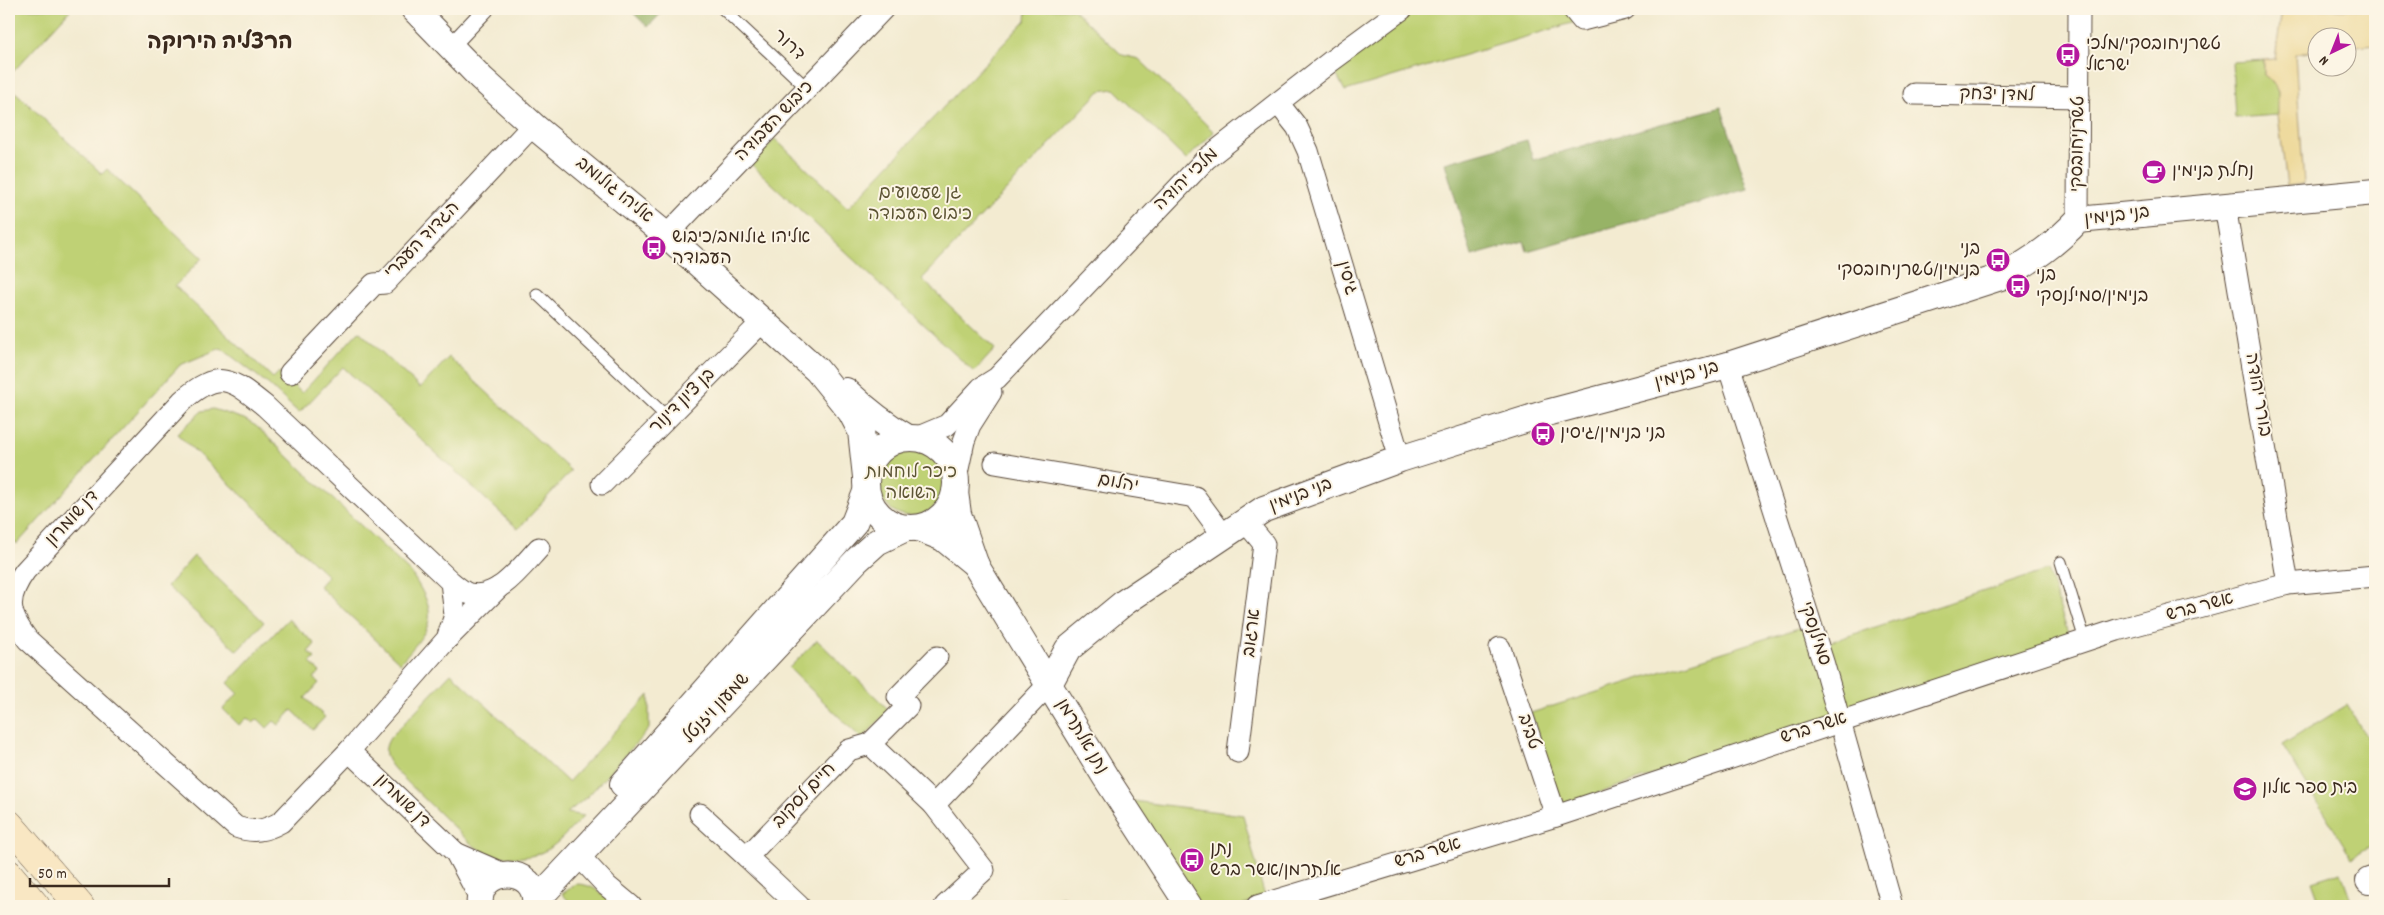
<svg xmlns="http://www.w3.org/2000/svg" width="2384" height="915" font-family="Dekko,'Playpen Sans Hebrew',sans-serif">
<rect width="100%" height="100%" fill="#fcf5e5"/>
<filter id="ink" filterUnits="userSpaceOnUse"><feTurbulence type="fractalNoise" baseFrequency=".02" numOctaves="2"/><feDisplacementMap in="SourceGraphic" scale="10" xChannelSelector="R" yChannelSelector="G"/><feConvolveMatrix kernelMatrix="1 2 1 2 8 2 1 2 1" color-interpolation-filters="sRGB"/></filter>
<filter id="wash" filterUnits="userSpaceOnUse"><feTurbulence type="fractalNoise" baseFrequency=".0096" numOctaves="4" result="noise"/><feDisplacementMap in="SourceGraphic" scale="20" xChannelSelector="R" yChannelSelector="G"/><feGaussianBlur stdDeviation="1.12" result="paint"/><feColorMatrix in="noise" values="0 0 0 0 0 0 0 0 0 0 0 0 0 0 0 0 0 1.4 0 .05"/><feComposite in="paint" operator="in"/></filter>
<g filter="url(#wash)">
<rect width="100%" height="100%" fill="#f3ebd1"/>
<g fill="#bfd174" stroke="#7d7e49">
<polygon points="9,9 71,9 9,76"/>
<polygon points="1027,9 1073,9 1122,55 1139,59 1214,132 1186,160 1114,89 1100,91 922,279 995,349 974,372 751,164 775,139 848,208 1026,20"/>
<polygon points="1402,9 1573,9 1582,20 1345,91 1330,62"/>
<path d="M2264 60V75C2281 84 2279 99 2278 115L2235 118 2232 62Z"/>
<polygon points="9,86 102,174 107,169 202,258 175,286 273,378 279,372 302,393 359,331 420,388 449,357 571,471 518,529 343,367 299,413 268,384 221,348 180,365 17,544 9,536"/>
<path d="M213 409 244 419 256 426 411 573C441 618 432 626 400 663L319 586 328 576 177 434 202 411Z"/>
<circle cx="911" cy="483" r="33"/>
<polygon points="194,556 264,622 237,651 167,586"/>
<polygon points="2048,570 2070,640 1561,805 1531,713 1805,626 1812,648"/>
<polygon points="288,619 315,644 308,652 315,658 310,663 320,672 313,678 319,683 305,698 325,717 313,730 292,710 279,725 274,721 267,728 258,719 253,723 247,718 239,725 223,709 238,693 228,683"/>
<polygon points="817,640 889,710 862,739 789,668"/>
<path d="M451 673 568 782 649 695V729L588 796 567 813 584 816C556 843 548 860 506 857 491 856 479 851 468 841L397 772C387 761 381 752 390 738Z"/>
<polygon points="2347,705 2375,751 2375,844 2352,858 2282,745"/>
<polygon points="1125,800 1243,815 1265,897 1241,906 1195,906"/>
<polygon points="2341,872 2353,906 2321,906 2312,881"/>
<path d="M576 884C594 884 602 894 615 906H574L562 894Z"/>
<polygon points="1061,896 1082,901 1086,906 1048,906"/>
</g>
<g fill="#97b366" stroke="#696e42">
<polygon points="629,9 665,9 648,27"/>
<polygon points="1721,107 1748,189 1527,251 1524,241 1472,256 1445,163 1527,140 1533,160"/>
</g>
<polygon fill="#eeda9e" stroke="#94825e" points="2282,9 2375,9 2375,44 2347,47 2346,38 2316,38 2316,51 2295,54 2304,184 2287,186 2278,115 2278,92 2273,82 2264,75 2264,60 2275,59"/>
</g>
<g filter="url(#ink)">
<g fill="none" stroke-linecap="round" stroke-linejoin="round">
<defs>
<g id="service">
<polyline points="723,9 807,88"/>
<polyline points="537,294 668,418"/>
<polyline points="2061,562 2085,640"/>
</g>
<polyline id="pedestrian" points="451,46 486,9"/>
<g id="minor">
<polyline points="1573,9 1582,20 1625,9"/>
<polyline points="1914,94 2079,97"/>
<polyline points="1278,103 1297,127 1308,151 1400,459"/>
<polyline points="2225,206 2288,584"/>
<polyline points="2078,220 2079,9"/>
<polyline points="667,235 883,9"/>
<polyline points="1728,365 1824,665 1892,906"/>
<polyline points="290,373 374,284 385,283 533,125"/>
<polyline points="916,438 947,425 981,388 997,378 1206,159 1330,62 1402,9"/>
<polyline points="995,463 1195,497 1223,535"/>
<polyline points="956,478 964,441 970,425 991,392"/>
<polyline points="602,484 764,320"/>
<path d="M451 582 455 615 447 639 349 751 281 822C265 831 253 833 236 827L28 640C8 614 5 599 25 571L182 401C218 368 232 379 265 406L451 582C456 586 464 593 470 594 498 600 522 566 539 548"/>
<polyline points="449,637 498,588"/>
<polyline points="1500,648 1556,816"/>
<polyline points="870,744 934,805"/>
<polyline points="349,751 456,853 480,898"/>
<polyline points="1238,752 1264,544 1245,521"/>
<polyline points="700,814 747,857"/>
<polyline points="456,853 504,874"/>
<polyline points="579,856 607,886 631,906"/>
<polyline points="799,906 747,857 849,750 870,744 908,706 898,697 937,657"/>
<polyline points="945,906 984,870 934,805 1049,684"/>
<polyline points="1257,906 1556,816 2117,630 2288,584 2375,576"/>
</g>
<g id="tertiary">
<polyline points="414,9 481,78 536,128 673,241 817,370 851,412 861,431 866,477"/>
<path d="M846 391C865 409 885 425 908 438"/>
<circle cx="911" cy="483" r="45"/>
<polyline points="955,492 958,514 976,566 1106,778 1189,906"/>
<polyline points="918,528 943,538 976,565"/>
<path d="M1049 684 1068 649 1125 602 1264 509 1400 459 1550 412 1728 365 2004 276C2032 260 2056 244 2078 220L2375 192"/>
<polyline points="623,784 854,523 866,492"/>
<polyline points="2369,881 2375,879"/>
<polyline points="536,901 857,560 877,542 906,528"/>
<path d="M480 906C475 864 540 864 535 906"/>
</g>
<g id="secondary">
<polyline points="9,824 80,906"/>
<polyline points="9,874 36,906"/>
</g>
</defs>
<use href="#service" stroke="#574739" stroke-width="13"/>
<use href="#pedestrian" stroke="#574739" stroke-width="18"/>
<use href="#minor" stroke="#574739" stroke-width="23"/>
<use href="#tertiary" stroke="#574739" stroke-width="28"/>
<use href="#secondary" stroke="#574739" stroke-width="29"/>
<use href="#service" stroke="#fff" stroke-width="11"/>
<use href="#pedestrian" stroke="#fff" stroke-width="16"/>
<use href="#minor" stroke="#fff" stroke-width="21"/>
<use href="#tertiary" stroke="#fff" stroke-width="26"/>
<use href="#secondary" stroke="#f9e7c3" stroke-width="28"/>
</g>
</g>
<defs>
<symbol id="bus-disc" viewBox="-11 -11 22 22"><circle r="9.5" fill="#b5179e" stroke="#fcf5e5"/><path d="M-5-6H5V4H4V6H2V4H-2V6H-4V4H-5ZM-3.5-4V0h7V-4ZM-3.5 1.2v1.5H-2V1.2ZM2 1.2v1.5H3.5V1.2Z" fill="#fff"/></symbol>
<symbol id="cafe-disc" viewBox="-11 -11 22 22"><circle r="9.5" fill="#b5179e" stroke="#fcf5e5"/><path d="M-5.5-4.5H6V0H3Q3 3.5 0 3.5H-2.5Q-5.5 3.5-5.5 0ZM3-3.2v2h1.7v-2ZM-6 4.5H4V6H-6Z" fill="#fff"/></symbol>
<symbol id="school-disc" viewBox="-11 -11 22 22"><circle r="9.5" fill="#b5179e" stroke="#fcf5e5"/><path d="M0-5L7-2L0 1L-7-2ZM-4 1L0 2.5L4 1V4Q0 6-4 4Z" fill="#fff"/></symbol>
</defs>
<g fill-rule="evenodd">
<use href="#bus-disc" x="2054" y="41" width="28" height="28"/>
<use href="#cafe-disc" x="2140" y="158" width="28" height="28"/>
<use href="#bus-disc" x="640" y="234" width="28" height="28"/>
<use href="#bus-disc" x="1984" y="246" width="28" height="28"/>
<use href="#bus-disc" x="2004" y="272" width="28" height="28"/>
<use href="#bus-disc" x="1529" y="420" width="28" height="28"/>
<use href="#school-disc" x="2231" y="775" width="28" height="28"/>
<use href="#bus-disc" x="1178" y="846" width="28" height="28"/>
</g>
<g text-anchor="middle" dominant-baseline="central" stroke-width="4" stroke-linejoin="round" paint-order="stroke">
<g font-size="18" fill="#3b2a1e" stroke="#fcf5e5" text-anchor="start">
<text x="2086" y="45">טשרניחובסקי/מלכי<tspan x="2086" dy="21">ישראל</tspan></text>
<text x="2172" y="172">נחלת בנימין</text>
<text x="672" y="238">אליהו גולומב/כיבוש<tspan x="672" dy="21">העבודה</tspan></text>
<text x="1980" y="250" text-anchor="end">בני<tspan x="1980" dy="21">בנימין/טשרניחובסקי</tspan></text>
<text x="2036" y="276">בני<tspan x="2036" dy="21">בנימין/סמילנסקי</tspan></text>
<text x="1560" y="434">בני בנימין/גיסין</text>
<text x="2262" y="789">בית ספר אלון</text>
<text x="1210" y="850">נתן<tspan x="1210" dy="21">אלתרמן/אשר ברש</tspan></text>
</g>
<g font-size="18" fill="#3b2a1e" stroke="#fcf5e5">
<text transform="translate(788 46) rotate(43)">דרור</text>
<text transform="translate(1997 96) rotate(1)">למדן יצחק</text>
<text transform="translate(775 122) rotate(-46)">כיבוש העבודה</text>
<text transform="translate(2079 144) rotate(-89)">טשרניחובסקי</text>
<text transform="translate(1187 180) rotate(-44)">מלכי יהודה</text>
<text transform="translate(614 191) rotate(39)">אליהו גולומב</text>
<text transform="translate(2117 217) rotate(-7)">בני בנימין</text>
<text transform="translate(423 241) rotate(-46)">הגדוד העברי</text>
<text transform="translate(1346 278) rotate(73)">גיסין</text>
<text transform="translate(1687 376) rotate(-15)">בני בנימין</text>
<text transform="translate(2257 395) rotate(80)">בורר יהודה</text>
<text transform="translate(683 402) rotate(-45)">בן ציון דינור</text>
<text transform="translate(1118 484) rotate(10)">יהלום</text>
<text transform="translate(1301 496) rotate(-21)">בני בנימין</text>
<text transform="translate(73 519) rotate(-47)">דן שומרון</text>
<text transform="translate(2200 608) rotate(-15)">אשר ברש</text>
<text transform="translate(1253 633) rotate(-83)">ארגוב</text>
<text transform="translate(1814 634) rotate(72)">סמילנסקי</text>
<text transform="translate(717 709) rotate(-47)">שמעון ויזנטל</text>
<text transform="translate(1814 729) rotate(-18)">אשר ברש</text>
<text transform="translate(1528 732) rotate(71)">טביב</text>
<text transform="translate(1081 737) rotate(59)">נתן אלתרמן</text>
<text transform="translate(805 796) rotate(-46)">חיים לסקוב</text>
<text transform="translate(402 802) rotate(44)">דן שומרון</text>
<text transform="translate(1428 854) rotate(-17)">אשר ברש</text>
</g>
<g font-size="18" fill="#5c5434" stroke="#fcf5e5">
<text x="920" y="194">גן שעשועים<tspan x="920" dy="21">כיבוש העבודה</tspan></text>
<text x="911" y="473">כיכר לוחמות<tspan x="911" dy="21">השואה</tspan></text>
</g>
<g font-size="22" font-weight="bold" fill="#3b2a1e" stroke="#fcf5e5">
<text x="220" y="43">הרצליה הירוקה</text>
</g>
</g>
<rect width="2384" height="915" fill="none" stroke="#fcf5e5" stroke-width="30"/>
<g transform="translate(2332 52) rotate(223)"><circle r="24" fill="#fcf5e5" stroke="#afa495"/>
<path d="M0-4L9 19L0 12L-9 19Z" fill="#b5179e"/>
<text y="-8" font-size="14" font-weight="bold" text-anchor="middle" fill="#3b2a1e">N</text>
</g>
<path d="M30 878v8h139v-8" fill="none" stroke="#3b2a1e" stroke-width="2.5"/>
<text x="38" y="878" font-size="15" fill="#3b2a1e" stroke="#fcf5e5" stroke-width="4" paint-order="stroke">50 m</text>
</svg>
